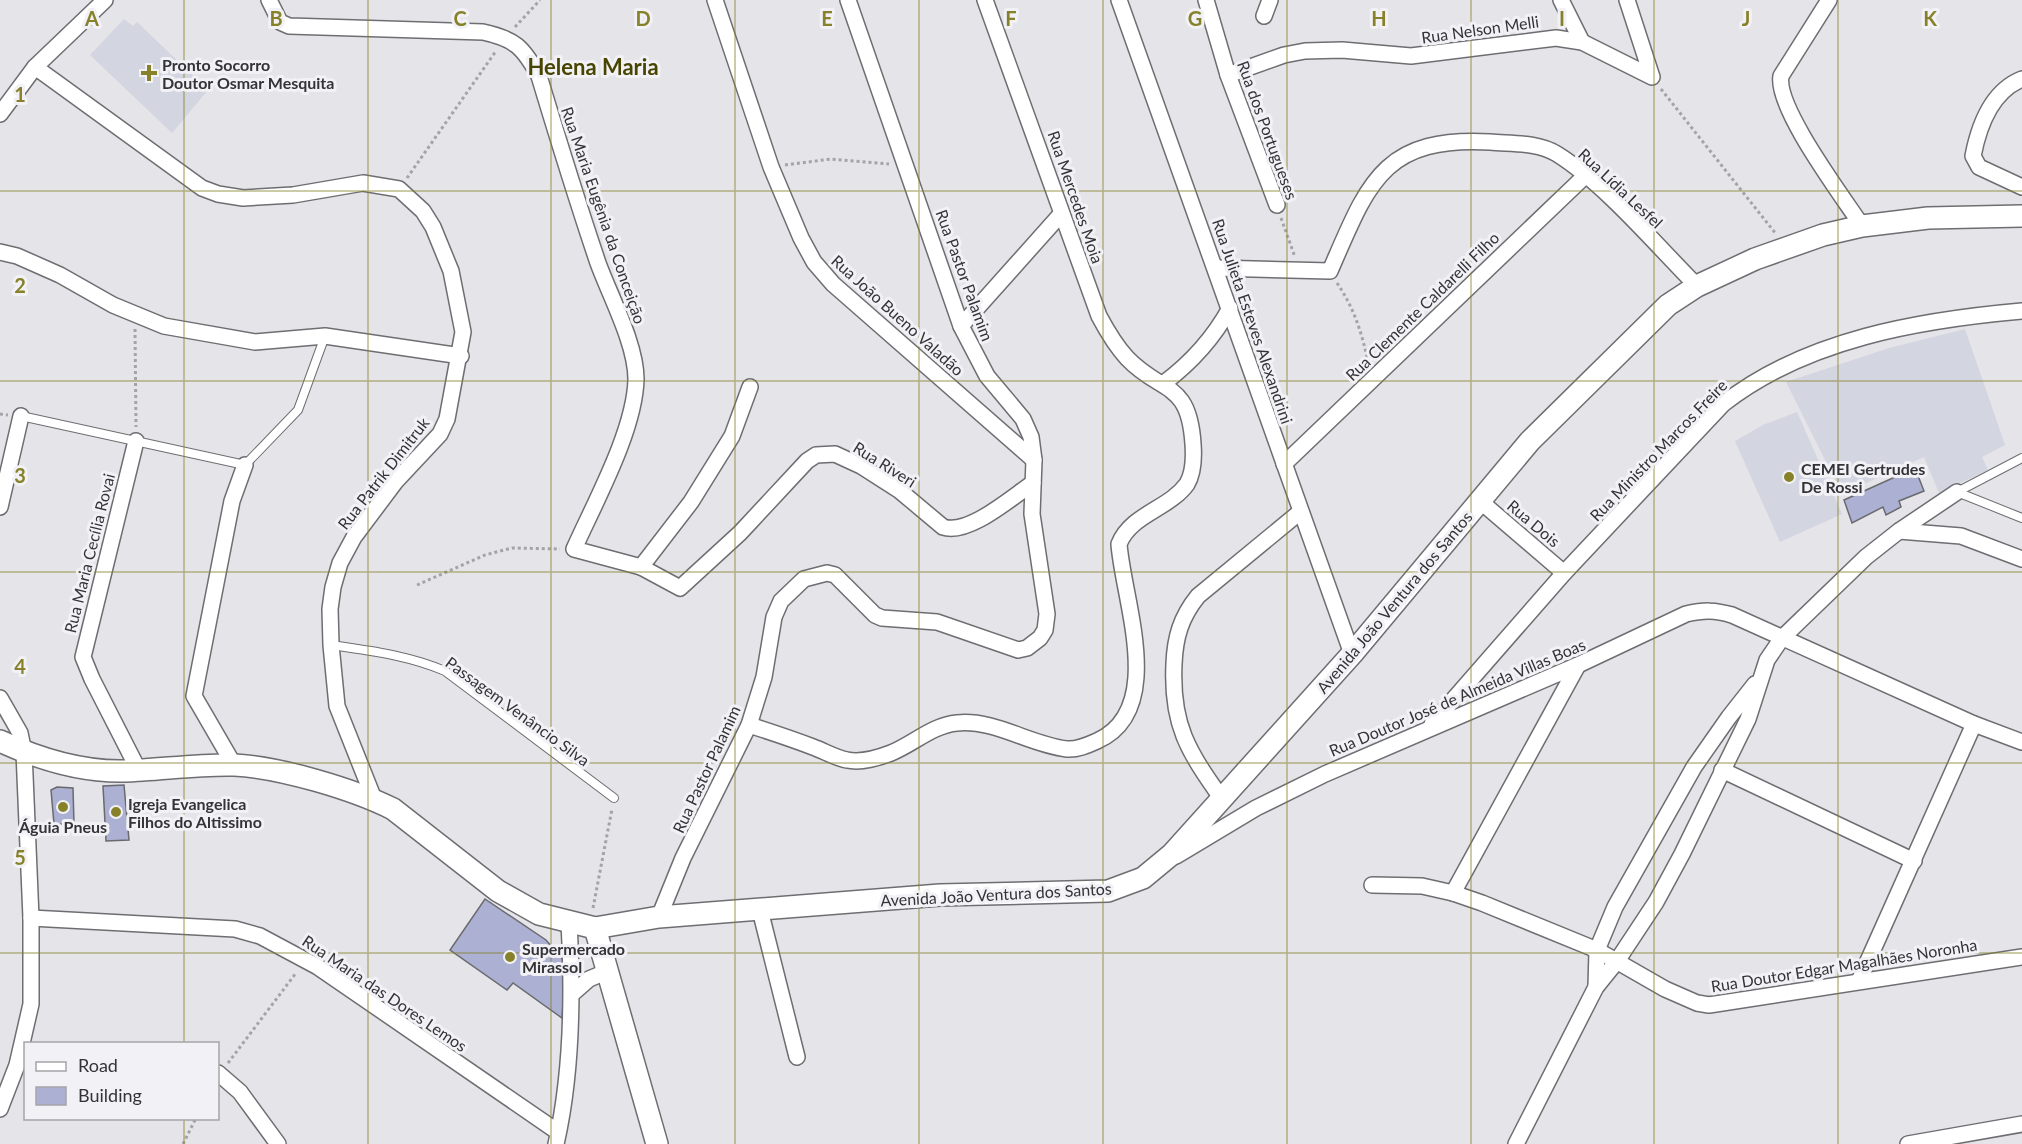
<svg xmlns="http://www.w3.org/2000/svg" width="2022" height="1144" font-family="Lato,sans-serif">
<rect width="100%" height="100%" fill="#e4e4e9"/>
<g fill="#d3d5e0">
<polygon points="124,19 133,26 137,22 208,90 172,133 90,55"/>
<polygon points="1965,329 2005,445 1982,457 1988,470 1939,493 1924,457 1842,494 1786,382 1889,348"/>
<polygon points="1797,412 1842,514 1780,542 1735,441 1763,425"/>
</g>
<g fill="#acb0d2" stroke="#696a6e" stroke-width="1.5">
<polygon points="1915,468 1924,491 1899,501 1901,507 1886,515 1883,507 1852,523 1844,500"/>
<polygon points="124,785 129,840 106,841 103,786"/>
<polygon points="57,787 73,788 74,824 54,824 51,790"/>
<polygon points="485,899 546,940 566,963 562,1018 513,983 507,990 450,950"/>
</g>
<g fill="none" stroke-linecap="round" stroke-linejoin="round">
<defs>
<g id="service">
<polyline points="21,416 245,465 298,410 325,336"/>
<polyline points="1957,492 2022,458"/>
<polyline points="1957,492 2022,518"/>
<path d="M331 645C370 651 408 655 445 671L614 798"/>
</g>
<g id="minor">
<path d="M269 0 280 22 289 26 483 32C515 39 523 47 539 76 558 139 577 201 598 263 610 296 636 344 636 379 635 430 595 502 574 549L641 567 680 588 740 533 807 461 816 455 835 454 861 466 900 491 943 527C968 536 1012 497 1033 483"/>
<polyline points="715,0 771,167 801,238 814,262 833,284 1034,460"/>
<polyline points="1119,0 1352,654"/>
<polyline points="1206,0 1228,75 1277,205"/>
<polyline points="1561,0 1582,42"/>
<path d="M1829 0 1781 76C1775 107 1843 197 1862 226"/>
<polyline points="1264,16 1270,0"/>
<polyline points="35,67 202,188 218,194 243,198 293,195 363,183 399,189 423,211 433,227 451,271 463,332 447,419 440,434 396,481 354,537 340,563 333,587 330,609 331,645 337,706 374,799"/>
<polyline points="1228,75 1284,55 1305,51 1342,50 1411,56 1556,38 1582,42 1652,77 1627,0"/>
<path d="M2022 79C1992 91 1979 125 1973 156L1979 167 2022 187"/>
<polyline points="0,114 35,67 105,0"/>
<polyline points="0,252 17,256 60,275 113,305 164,326 255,342 325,336 461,356"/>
<path d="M1216 268 1330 271C1368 184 1382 136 1490 142 1512 144 1538 142 1557 154 1605 184 1656 245 1697 286"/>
<polyline points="961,326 1061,214"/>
<path d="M1164 383C1192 362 1213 339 1230 308"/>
<polyline points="136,441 83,657 92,679 138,769"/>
<polyline points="1284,464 1586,175"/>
<polyline points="1480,501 1564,573"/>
<polyline points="0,507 21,416"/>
<polyline points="1899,531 1961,536 2022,559"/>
<polyline points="641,567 691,502 732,436 750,387"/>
<polyline points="0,698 20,733 24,752 31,918 31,1004 17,1065 0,1109"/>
<path d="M1432 724 1564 573 1723 404C1806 339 1920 320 2022 311"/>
<path d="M749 725C771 732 792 739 813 747 824 751 836 758 847 760 861 763 878 758 891 753 913 744 933 725 957 723 995 719 1030 745 1067 749 1077 750 1088 745 1097 741 1167 710 1123 600 1119 544 1131 514 1169 509 1187 484 1194 472 1194 457 1193 444 1189 380 1161 394 1127 358 1115 345 1107 331 1099 316L985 0"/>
<polyline points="234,765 194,696 232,501 245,465"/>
<polyline points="1722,770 1914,861"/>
<path d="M1222 799C1188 751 1171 725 1174 664 1175 637 1181 617 1198 596L1300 512"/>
<path d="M1176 856 1256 808 1325 774 1578 665 1686 614C1704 610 1715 610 1732 615L1974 724 2022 742"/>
<polyline points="1372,885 1422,886 1453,893 1482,903 1597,950 1665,989 1697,1003 1709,1005 2022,957"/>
<polyline points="1453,893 1578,665"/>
<polyline points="760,910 797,1057"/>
<polyline points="659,917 683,858 749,725 764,677 774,617 781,601 804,579 827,573 835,575 875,615 882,618 937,622 1018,650 1027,648 1040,638 1045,630 1047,614 1032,514 1034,460 1031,437 1023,419 987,376 961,326 848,0"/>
<polyline points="31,918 235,929 260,936 318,967 558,1132"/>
<polyline points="1859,981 1974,724"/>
<polyline points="1596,987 1597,950 1615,907 1694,767 1729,717 1755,684"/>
<polyline points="573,993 589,979 606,972"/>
<polyline points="218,1073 240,1092 278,1144"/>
<path d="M556 1144C572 1074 573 995 569 923"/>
<polyline points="1516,1144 1596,987 1617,961 1656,902 1682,854 1748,719 1767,660 1782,638 1866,557 1899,531 1957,492"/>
<polyline points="1908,1144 2022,1124"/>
</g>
<g id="secondary">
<path d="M0 741C39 759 80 772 124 771 160 770 197 764 234 765 279 767 353 789 393 809L498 891 539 914 595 928 659 917 940 895 1108 891 1143 878 1172 854 1352 654 1530 441 1668 305 1697 286 1755 259 1823 235 1862 226 1928 218 2022 216"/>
<polyline points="595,928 657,1144"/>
</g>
</defs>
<use href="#service" stroke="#6e6e72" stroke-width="10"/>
<use href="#minor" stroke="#6e6e72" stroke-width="18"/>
<use href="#secondary" stroke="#6e6e72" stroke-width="24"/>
<g stroke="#a4a4a8" stroke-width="3" stroke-dasharray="3 3" stroke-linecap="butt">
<polyline points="515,27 540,0"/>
<polyline points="1661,89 1776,234"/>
<polyline points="785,165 831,159 889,164"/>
<polyline points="407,178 496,51"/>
<polyline points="1281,218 1295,257"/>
<path d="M1337 283C1354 308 1362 333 1368 362"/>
<polyline points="135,329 136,427"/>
<polyline points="0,414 8,415"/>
<polyline points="417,585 485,555 512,548 560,549"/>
<polyline points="593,908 612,809"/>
<polyline points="228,1063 296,973"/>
<polyline points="183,1144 196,1118"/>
</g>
<use href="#service" stroke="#fff" stroke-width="8"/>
<use href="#minor" stroke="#fff" stroke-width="15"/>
<use href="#secondary" stroke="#fff" stroke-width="21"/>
</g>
<path fill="none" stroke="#87822a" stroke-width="1.5" stroke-opacity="0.55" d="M184 0V1044M368 0V1144M551 0V1144M735 0V1144M919 0V1144M1103 0V1144M1287 0V1144M1471 0V1144M1654 0V1144M1838 0V1144M0 191H2022M0 381H2022M0 572H2022M0 763H2022M0 953H2022M184 1118V1144"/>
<g fill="#87822a" stroke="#f1f1f6" stroke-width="2">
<path d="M146 64h6v6h6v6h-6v6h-6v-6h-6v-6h6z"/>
<circle cx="1789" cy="477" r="6"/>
<circle cx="63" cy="807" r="6"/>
<circle cx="116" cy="812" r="6"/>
<circle cx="510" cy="957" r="6"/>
</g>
<g text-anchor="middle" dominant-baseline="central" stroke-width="6" stroke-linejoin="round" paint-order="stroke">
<g font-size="16" fill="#343436" stroke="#f1f1f6">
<text transform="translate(1480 29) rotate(-8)">Rua Nelson Melli</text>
<text transform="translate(1268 130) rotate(70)">Rua dos Portugueses</text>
<text transform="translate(1621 188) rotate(43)">Rua Lídia Lesfel</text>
<text transform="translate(1076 197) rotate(71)">Rua Mercedes Moia</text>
<text transform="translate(604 215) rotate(71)">Rua Maria Eugênia da Conceição</text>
<text transform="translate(965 275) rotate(70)">Rua Pastor Palamim</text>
<text transform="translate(1422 306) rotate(-44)">Rua Clemente Caldarelli Filho</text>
<text transform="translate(898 315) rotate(42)">Rua João Bueno Valadão</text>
<text transform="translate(1253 321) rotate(71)">Rua Julieta Esteves Alexandrini</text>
<text transform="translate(1658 450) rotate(-46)">Rua Ministro Marcos Freire</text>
<text transform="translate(885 464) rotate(32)">Rua Riveri</text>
<text transform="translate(383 473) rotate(-52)">Rua Patrik Dimitruk</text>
<text transform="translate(1534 523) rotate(40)">Rua Dois</text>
<text transform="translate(89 553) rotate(-76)">Rua Maria Cecília Rovai</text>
<text transform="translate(1394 602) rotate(-50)">Avenida João Ventura dos Santos</text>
<text transform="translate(1457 697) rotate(-23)">Rua Doutor José de Almeida Villas Boas</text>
<text transform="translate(518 711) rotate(36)">Passagem Venâncio Silva</text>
<text transform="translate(706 769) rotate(-65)">Rua Pastor Palamim</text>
<text transform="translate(996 894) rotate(-3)">Avenida João Ventura dos Santos</text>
<text transform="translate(1844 965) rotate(-9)">Rua Doutor Edgar Magalhães Noronha</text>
<text transform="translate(385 993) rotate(34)">Rua Maria das Dores Lemos</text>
</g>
<g font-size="16" font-weight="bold" fill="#343436" stroke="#f1f1f6" text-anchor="start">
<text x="162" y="64">Pronto Socorro<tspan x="162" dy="18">Doutor Osmar Mesquita</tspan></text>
<text x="1801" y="468">CEMEI Gertrudes<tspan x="1801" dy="18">De Rossi</tspan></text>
<text x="128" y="803">Igreja Evangelica<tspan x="128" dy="18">Filhos do Altissimo</tspan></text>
<text x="63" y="826" text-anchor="middle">Águia Pneus</text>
<text x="522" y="948">Supermercado<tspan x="522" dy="18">Mirassol</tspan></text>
</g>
<g font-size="22" font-weight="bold" fill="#484502" stroke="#f1f1f6">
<text x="593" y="66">Helena Maria</text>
</g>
</g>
<g font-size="20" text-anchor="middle" font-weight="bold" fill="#87822a" stroke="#f1f1f6" stroke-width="6" stroke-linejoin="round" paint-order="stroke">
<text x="92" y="26">A</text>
<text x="276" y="26">B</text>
<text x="460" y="26">C</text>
<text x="643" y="26">D</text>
<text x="827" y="26">E</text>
<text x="1011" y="26">F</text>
<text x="1195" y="26">G</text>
<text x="1379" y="26">H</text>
<text x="1562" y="26">I</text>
<text x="1746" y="26">J</text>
<text x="1930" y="26">K</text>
<text x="20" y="102">1</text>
<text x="20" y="293">2</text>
<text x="20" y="483">3</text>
<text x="20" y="674">4</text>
<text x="20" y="865">5</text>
</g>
<rect x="24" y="1042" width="195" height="78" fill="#f1f1f6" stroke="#a5a5a9" stroke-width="1.5"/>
<rect x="36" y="1062" width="30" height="9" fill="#ffffff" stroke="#a5a5a9" stroke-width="1.5"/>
<text x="78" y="1072" font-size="18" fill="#343436">Road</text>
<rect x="36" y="1087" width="30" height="18" fill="#acb0d2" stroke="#a5a5a9" stroke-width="1.5"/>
<text x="78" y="1102" font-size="18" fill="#343436">Building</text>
</svg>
